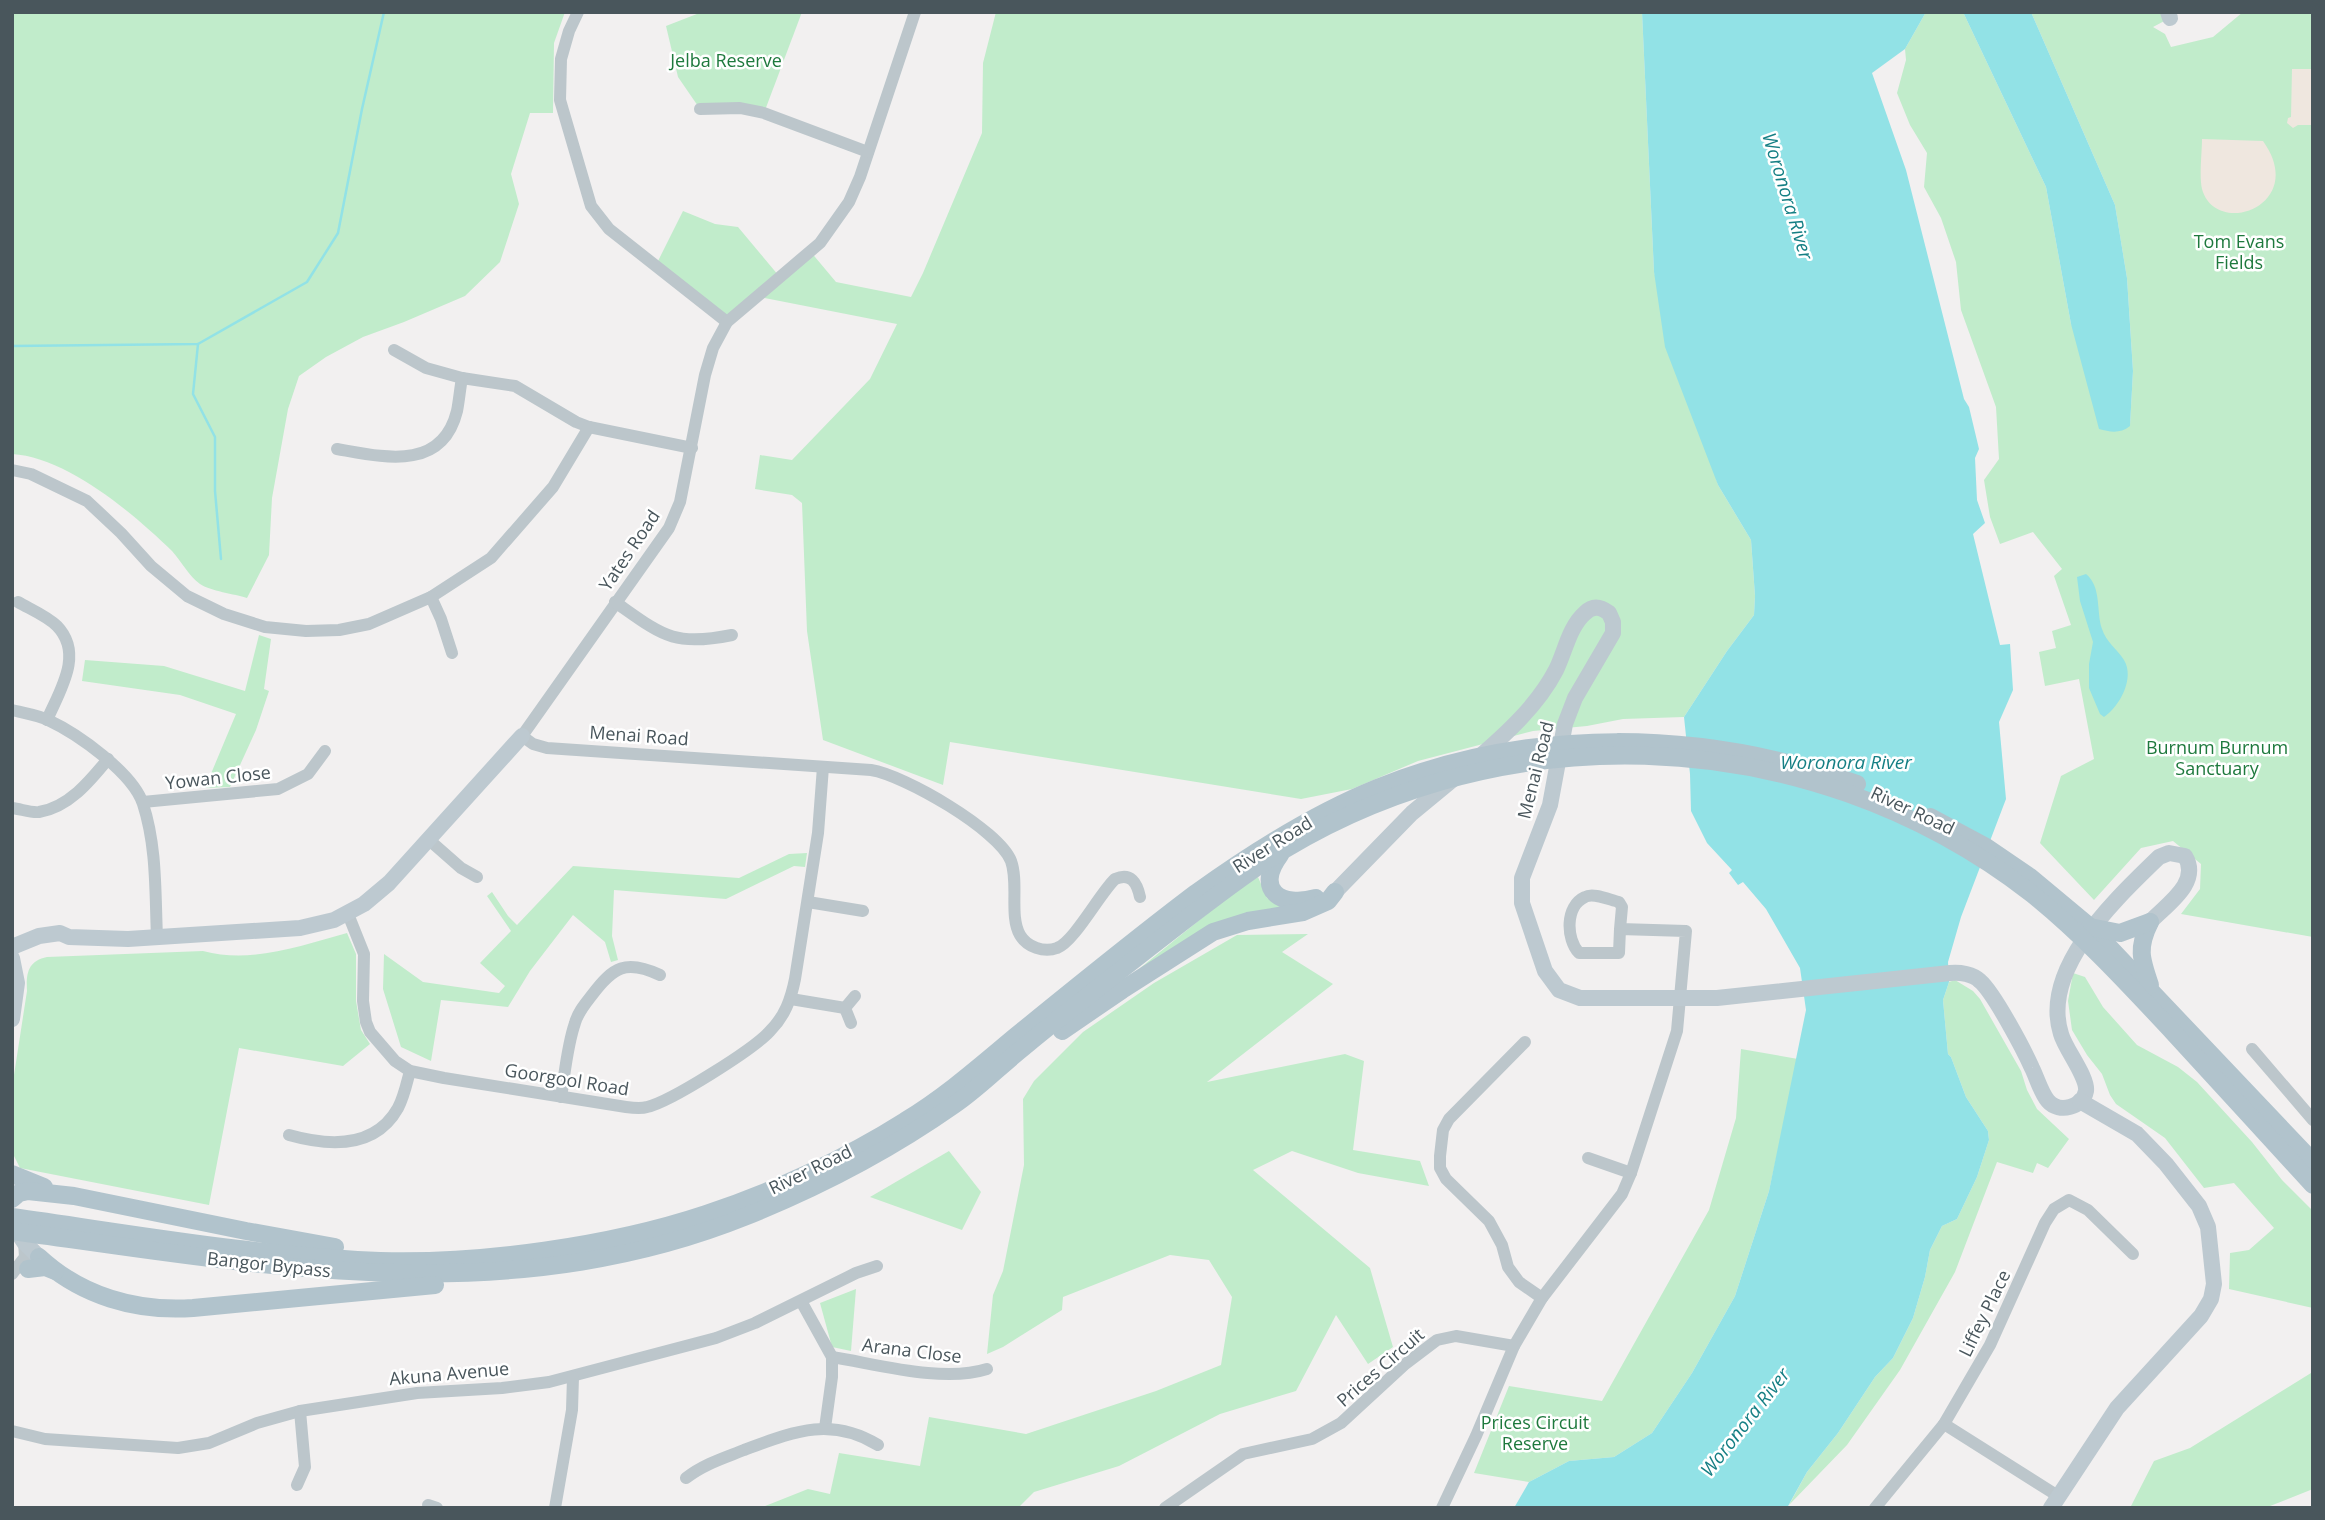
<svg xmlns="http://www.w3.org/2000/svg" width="2325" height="1520" font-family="'Open Sans',sans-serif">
<rect width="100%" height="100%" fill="#f2f0f0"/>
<g fill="#c1eccb">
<path d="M12 12H565L554 43 553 113H530L511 174 519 204 500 262 465 296 404 322 363 337 326 357 299 376 288 409 272 498 269 555 247 598C235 594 210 591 200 584 189 576 181 561 172 551 134 514 67 457 12 454Z"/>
<polygon points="702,12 802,12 764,113 700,109 678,77 666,26"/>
<polygon points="996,12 1642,12 1654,272 1718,485 1751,540 1755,596 1754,615 1727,651 1684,717 1623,719 1587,726 1533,731 1418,761 1352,789 1301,799 950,742 943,785 823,740 807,631 802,503 792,495 755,489 760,455 792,460 870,379 897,324 755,296 727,322 656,265 683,211 715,224 738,227 779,276 810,251 836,282 911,297 923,273 982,133 983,63"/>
<polygon points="1926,12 1963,12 2046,187 2071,324 2130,425 2133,371 2127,278 2115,205 2031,12 2168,12 2170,18 2153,27 2165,34 2171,47 2213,37 2243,12 2313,12 2313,937 2181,914 2200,889 2201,864 2173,841 2141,848 2094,900 2040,843 2061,776 2094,759 2079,679 2045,686 2039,652 2056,648 2052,631 2071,625 2054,576 2062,569 2033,532 2000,544 1990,517 1984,480 1999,459 1996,407 1961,310 1956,262 1941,218 1924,187 1927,153 1910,125 1897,93 1906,60 1905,49"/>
<polygon points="259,635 271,639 264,689 269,691 256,730 230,787 205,788 236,714 180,695 82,681 85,660 164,666 245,691"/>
<polygon points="807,853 805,867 794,866 726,899 614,890 612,936 618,960 611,962 605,942 573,915 530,971 508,1007 441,1000 431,1061 401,1047 383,989 384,954 423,982 499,993 505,986 480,963 511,931 487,896 492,892 508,916 517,925 573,866 739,878 789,854"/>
<polygon points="1258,877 1267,898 1283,906 1139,969 1234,892"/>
<path d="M347 933 356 954V1001L361 1030 370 1044 343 1066 239 1048 209 1205 20 1168 12 1152V1088L27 991C26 973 28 961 47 957L203 951C251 964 300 946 347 933Z"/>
<polygon points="1308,934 1282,952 1333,984 1207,1082 1345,1054 1364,1061 1353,1150 1420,1161 1429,1186 1358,1173 1292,1151 1253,1170 1370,1268 1393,1347 1368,1364 1336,1315 1296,1391 1220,1414 1119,1466 1034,1492 1018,1508 760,1508 808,1489 830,1494 839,1453 920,1466 929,1417 1026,1434 1156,1391 1221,1365 1232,1297 1209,1260 1170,1255 1063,1297 1062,1310 1003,1347 987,1354 993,1295 1003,1271 1024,1165 1023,1099 1034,1081 1083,1032 1154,983 1237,935"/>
<polygon points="2073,973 2085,977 2103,1007 2137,1045 2178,1067 2197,1082 2252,1142 2282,1180 2313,1211 2313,1308 2229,1289 2230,1253 2249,1250 2274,1228 2234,1183 2204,1188 2165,1138 2116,1104 2110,1095 2102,1074 2087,1055 2072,1030 2068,1001"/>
<polygon points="1955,980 1973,991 1980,999 2021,1071 2027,1090 2037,1109 2069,1139 2048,1168 2037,1163 2033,1173 1997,1162 1955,1272 1900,1370 1847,1445 1789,1505 1807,1472 1838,1433 1875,1377 1893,1358 1913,1318 1925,1277 1930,1250 1942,1226 1957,1219 1977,1177 1989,1140 1988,1131 1966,1097 1951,1057 1948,1054 1943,1000 1949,982"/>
<polygon points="1741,1049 1798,1059 1769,1191 1735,1296 1692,1373 1652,1433 1614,1457 1569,1461 1529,1482 1474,1473 1509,1386 1602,1401 1709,1210 1736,1118"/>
<polygon points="949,1151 981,1192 962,1230 870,1197"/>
<polygon points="856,1289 851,1351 832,1347 820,1303"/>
<polygon points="2313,1346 2313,1489 2265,1508 2130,1508 2154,1461 2190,1448 2311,1373"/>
</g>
<g fill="#efe7df">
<polygon points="2292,69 2313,69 2313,125 2298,125 2293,128 2287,123 2288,118 2291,117"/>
<path d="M2202 139 2263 141C2309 205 2216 239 2202 189 2199 177 2202 152 2202 139Z"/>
</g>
<g fill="#92e2e6">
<polygon points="1642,12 1926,12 1905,49 1872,73 1906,170 1964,399 1969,407 1979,449 1975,458 1977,500 1985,523 1973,534 2000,645 2010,644 2013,690 1999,722 2006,799 1961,917 1948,962 1949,982 1943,1000 1948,1054 1951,1057 1966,1097 1988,1131 1989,1140 1977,1177 1957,1219 1942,1226 1930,1250 1925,1277 1913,1318 1893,1358 1875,1377 1838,1433 1807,1472 1787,1508 1514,1508 1529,1482 1569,1461 1614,1457 1652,1433 1692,1373 1735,1296 1769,1191 1806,1010 1800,968 1766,909 1743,882 1738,885 1729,873 1732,870 1707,843 1691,811 1690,774 1684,717 1727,651 1754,615 1755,596 1751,540 1718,485 1665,347 1654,272"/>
<path d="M1963 12H2031L2115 205 2127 278 2133 371 2130 426C2120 434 2110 432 2099 429L2071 324 2046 187Z"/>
<path d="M2086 574C2102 587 2096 612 2102 629 2106 642 2117 649 2124 660 2135 678 2120 706 2104 717L2100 714 2089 688V664L2093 642 2080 601 2077 577Z"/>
</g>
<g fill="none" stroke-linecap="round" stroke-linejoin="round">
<g stroke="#92e2e6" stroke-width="2.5">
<polyline points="198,344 193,394 215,437 215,491 221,559"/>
<polyline points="12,346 198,344 307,282 338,233 362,109 384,12"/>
</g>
<g stroke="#bcc6cb" stroke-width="12">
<polyline points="578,12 569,31 561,59 560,100 591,206 609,229 727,322"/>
<path d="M915 12 860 177 849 202 820 243 727 322 713 348 705 375 680 502 669 528 522 736 533 744 547 748 871 770C904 775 999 830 1011 861 1019 883 1009 916 1020 935 1027 947 1044 953 1057 948 1074 942 1100 893 1115 879 1131 872 1137 883 1140 897"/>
<polyline points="700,109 740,108 764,113 868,152"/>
<polyline points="394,350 426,368 462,378 515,386 576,422 589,427 692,448"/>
<path d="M337 449C383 457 442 472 457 411 459 401 460 389 462 378"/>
<polyline points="12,470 31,474 87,501 121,533 151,566 187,596 224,614 265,627 306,631 339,630 369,624 431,597 491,558 553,487 589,427"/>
<polyline points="431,597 441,619 452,653"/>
<path d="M18 602C30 609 47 616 57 626 84 654 60 690 47 720"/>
<path d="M615 602C662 635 673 647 732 635"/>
<path d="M12 710C24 713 38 715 48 720 78 734 133 773 143 804 157 847 155 893 157 937"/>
<polyline points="143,802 278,789 308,774 325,751"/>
<path d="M12 808C21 809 31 813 39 812 69 807 90 781 108 759"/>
<polyline points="428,839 461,868 477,877"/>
<polyline points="808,902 863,911"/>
<path d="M348 914 364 954 363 1001 366 1022 370 1032 395 1061 410 1071 444 1078 626 1107C633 1108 641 1109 647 1107 670 1102 754 1049 770 1031 785 1016 791 999 795 979L818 833 823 767"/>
<polyline points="791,999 845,1008"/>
<polyline points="851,1023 845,1008 855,996"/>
<polyline points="1525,1042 1449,1119 1443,1130 1440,1156 1440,1168 1446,1179 1489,1221 1502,1245 1508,1267 1519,1282 1542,1298"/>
<polyline points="2252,1049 2313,1120"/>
<path d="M561 1097C565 1073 567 1046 575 1023 578 1012 585 1004 592 995 613 967 626 959 660 975"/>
<path d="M289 1135C328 1146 375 1149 398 1108 404 1097 407 1082 410 1071"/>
<polyline points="1588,1158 1631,1173"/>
<polyline points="12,1274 25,1257 24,1242"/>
<polyline points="801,1301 832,1357 832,1377 825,1428"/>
<path d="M832 1357C877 1364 943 1383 987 1369"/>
<polyline points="1944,1424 2058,1496"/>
<polyline points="12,1431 45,1439 178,1448 209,1443 257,1423 300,1411 417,1393 502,1388 549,1382 716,1338 755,1323 856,1273 877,1266"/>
<path d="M686 1478C704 1464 724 1458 744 1450 793 1432 830 1416 878 1445"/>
<polyline points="297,1485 305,1467 300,1411"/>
<polyline points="428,1505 437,1508"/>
<polyline points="555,1508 572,1410 573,1377"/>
<polyline points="1165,1508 1243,1454 1312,1439 1341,1423 1404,1365 1437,1340 1456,1336 1514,1346"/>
<path d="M1442 1508 1476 1436 1514 1346 1542 1298 1622 1194 1631 1173 1677 1031 1686 931 1620 929 1619 953H1579C1566 939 1565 906 1585 897 1593 892 1610 900 1619 902L1622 907 1620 929"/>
<polyline points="1875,1508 1944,1424 1990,1345 2045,1223 2054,1209 2069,1200 2088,1210 2133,1254"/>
</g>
<g stroke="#bdc9d0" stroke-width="16">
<polyline points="2168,12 2170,18"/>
<path d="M1477 759C1506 734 1538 705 1556 670 1565 652 1569 627 1585 613 1593 605 1601 607 1609 613L1613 622V633L1575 698 1565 724 1550 805 1522 878V903L1545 971 1559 990 1580 998H1717L1950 973C1960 972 1973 974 1980 981 1994 993 2024 1050 2032 1068 2037 1078 2041 1093 2048 1101 2059 1114 2083 1107 2086 1091 2088 1077 2065 1049 2061 1034 2040 968 2117 898 2159 857L2169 853 2185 856C2201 883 2167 904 2150 922"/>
<polyline points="1335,892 1412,813 1452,780"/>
<polyline points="12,947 39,936 60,933 69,937 128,939 300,928 334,920 364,904 389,883 522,736"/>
<polyline points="12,958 17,983 12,1019"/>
<polyline points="12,1224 24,1242 39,1257"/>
<polyline points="2051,1508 2117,1408 2201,1316 2211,1299 2214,1284 2208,1227 2199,1206 2166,1164 2137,1134 2080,1101"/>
</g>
<g stroke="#b1c3cc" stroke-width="18">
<polyline points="1930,817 1986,847 2030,877 2090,927 2313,1162"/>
<path d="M1280 855C1254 890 1281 908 1316 898"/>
<path d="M2150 922C2137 948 2141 959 2150 985"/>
<polyline points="2090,927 2120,933 2150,922"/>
<polyline points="1062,1031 1122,990 1213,932 1248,921 1303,912 1328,901 1335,892"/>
<polyline points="12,1174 44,1187"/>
<polyline points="12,1199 19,1193 28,1191 74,1196 246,1231 335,1247"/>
<path d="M12 1217C134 1234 257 1256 380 1261 480 1264 610 1246 706 1214 773 1192 845 1159 905 1121 945 1097 980 1066 1016 1036 1075 988 1135 939 1196 893 1253 852 1313 814 1377 788 1531 726 1702 729 1857 784"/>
<path d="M12 1231C260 1265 506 1313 747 1216 819 1187 890 1150 954 1105 979 1088 1000 1066 1024 1047 1057 1019 1092 993 1126 966 1167 934 1208 901 1251 871 1486 709 1806 718 2032 894 2083 935 2127 983 2172 1031 2219 1082 2266 1134 2313 1185"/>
<path d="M39 1257C81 1296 136 1312 193 1308L435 1285"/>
<polyline points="28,1269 45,1267 55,1271"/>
</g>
</g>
<g text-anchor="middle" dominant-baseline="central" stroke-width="5" stroke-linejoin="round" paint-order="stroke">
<g font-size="18" fill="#1e793d" stroke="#fff">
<text x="726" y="60">Jelba Reserve</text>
<text x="2239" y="241">Tom Evans<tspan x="2239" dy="21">Fields</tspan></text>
<text x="2217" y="747">Burnum Burnum<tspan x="2217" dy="21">Sanctuary</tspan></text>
<text x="1535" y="1422">Prices Circuit<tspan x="1535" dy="21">Reserve</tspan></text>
</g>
<g font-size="18" fill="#49565c" stroke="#fff">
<text transform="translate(629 550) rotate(-56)">Yates Road</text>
<text transform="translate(639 735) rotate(4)">Menai Road</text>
<text transform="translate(1535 770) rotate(-76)">Menai Road</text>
<text transform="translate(218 777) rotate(-6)">Yowan Close</text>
<text transform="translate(1913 810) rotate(25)">River Road</text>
<text transform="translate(1272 844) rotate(-32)">River Road</text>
<text transform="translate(567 1079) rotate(9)">Goorgool Road</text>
<text transform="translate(810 1169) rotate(-26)">River Road</text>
<text transform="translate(269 1264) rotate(6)">Bangor Bypass</text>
<text transform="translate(1984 1313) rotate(-64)">Liffey Place</text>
<text transform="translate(912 1350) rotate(7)">Arana Close</text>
<text transform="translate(1380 1367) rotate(-41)">Prices Circuit</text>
<text transform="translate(449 1373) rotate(-5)">Akuna Avenue</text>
</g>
<g font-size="19" font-style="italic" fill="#157f84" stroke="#fff">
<text transform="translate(1788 196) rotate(73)">Woronora River</text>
<text x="1846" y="762">Woronora River</text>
<text transform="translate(1745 1422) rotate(-52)">Woronora River</text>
</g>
</g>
<rect width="2325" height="1520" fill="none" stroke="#49565c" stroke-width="28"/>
</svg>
